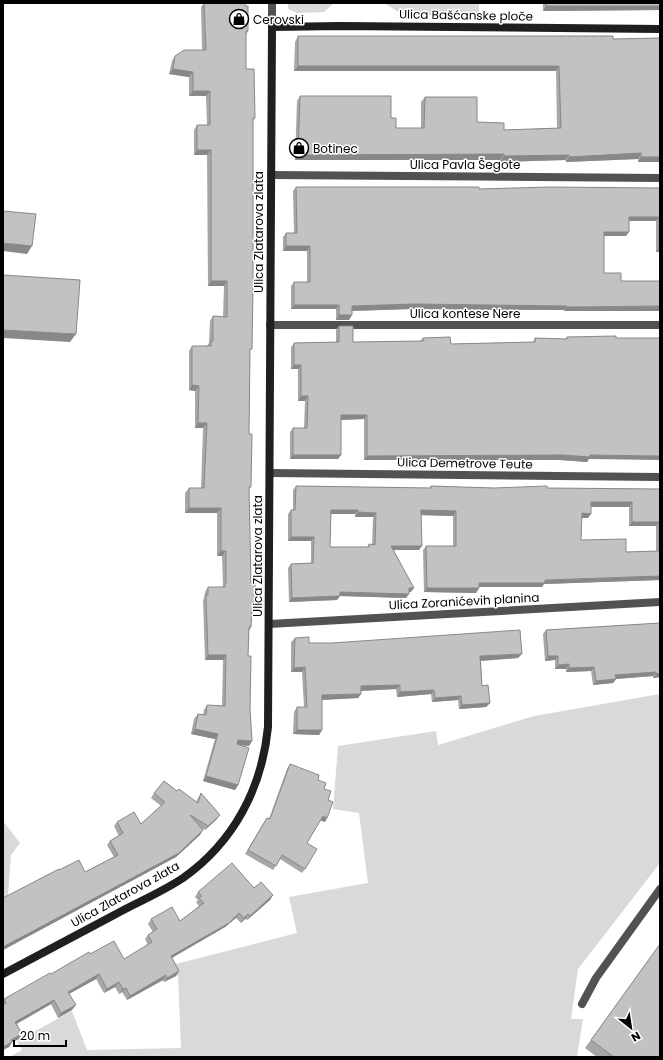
<svg xmlns="http://www.w3.org/2000/svg" width="663" height="1060" font-family="Poppins,sans-serif">
<rect width="100%" height="100%" fill="#fff"/>
<g fill="#d9d9d9">
<polygon points="288,3 334,3 324,12 297,13 288,9"/>
<polygon points="384,3 479,3 479,15 403,15"/>
<polygon points="660,694 660,863 578,969 571,1019 583,1019 577,1057 9,1057 22,1050 17,1041 72,1011 87,1050 181,1048 178,976 172,965 297,933 289,897 368,883 359,813 333,809 338,746 436,731 438,745 534,716"/>
<polygon points="3,821 20,843 11,855 8,897 3,900"/>
</g>
<g fill="none" stroke-linecap="round" stroke-linejoin="round">
<g stroke="#525252" stroke-width="8">
<polyline points="272,27 272,3"/>
<polyline points="271,175 660,178"/>
<polyline points="270,325 660,325"/>
<polyline points="270,473 660,477"/>
<polyline points="269,624 660,602"/>
<polyline points="582,1004 596,978 660,889"/>
</g>
<path stroke="#1f1f1f" stroke-width="8" d="M3 974C41 954 78 934 116 914 138 902 162 892 183 878 234 842 262 788 268 727L272 27 341 26 660 29"/>
</g>
<g fill="#a7a7a7" fill-rule="evenodd">
<polygon points="204,3 245,3 248,31 246,35 246,69 255,118 253,121 249,434 251,487 249,489 251,583 255,602 253,604 252,610 251,627 249,631 248,656 250,709 252,741 249,746 241,745 238,785 235,790 203,781 215,739 191,734 194,719 198,714 203,715 204,710 207,705 222,706 223,660 205,660 203,600 204,598 205,592 208,587 222,587 223,586 222,556 217,556 217,513 185,513 185,493 189,488 201,488 203,428 195,428 195,391 189,390 189,351 192,346 207,346 209,343 210,321 213,316 223,317 224,286 208,286 207,155 194,155 194,130 197,125 207,125 206,96 189,96 189,77 169,74 172,61 175,56 202,50 201,7"/>
<polygon points="543,3 660,3 660,10 543,11"/>
<polygon points="298,36 613,39 660,38 660,162 638,162 638,159 566,162 565,160 500,162 500,160 295,160 297,101 300,96 391,118 396,128 421,128 421,102 425,97 477,122 504,130 557,128 556,71 294,71 295,42"/>
<polygon points="296,187 479,189 660,188 660,252 656,252 656,221 629,221 626,236 604,236 604,273 564,311 564,310 411,309 352,311 352,315 349,320 336,320 336,309 291,309 291,286 294,282 307,282 307,251 283,251 283,237 286,233 294,233 293,191"/>
<polygon points="339,326 353,342 420,341 423,338 451,344 533,342 535,338 565,339 567,337 589,459 587,462 560,460 364,460 364,419 341,420 341,455 338,459 290,459 290,432 293,428 304,428 305,401 298,401 298,369 291,369 291,347 294,343 336,342 336,330"/>
<path d="M296 486 430 488 431 486 494 488 660 489V580L544 584 542 587H479V588L476 593 424 592 423 550 426 546H453V516L421 515 419 550H394L411 592H409L406 598 340 596 337 600 289 602 288 568 291 564 311 563V541H288V514L291 510H293V490ZM591 507H629V526H656V551L626 552 581 540V518H588ZM331 514H355V517H373L372 545 369 544 367 547H330Z"/>
<polygon points="660,623 660,680 660,677 653,678 653,676 616,679 613,683 593,685 591,671 566,672 566,669 555,669 555,660 545,661 543,634 546,630"/>
<polygon points="295,638 309,643 518,658 481,661 482,686 490,703 486,707 459,709 458,700 432,702 431,694 397,697 396,689 361,691 361,694 358,698 322,700 322,730 319,735 293,734 294,712 297,707 304,707 302,672 291,672 291,642"/>
<polygon points="290,764 318,780 324,789 328,800 325,822 320,820 307,843 305,869 302,873 280,859 273,870 245,854 264,822 267,818 269,819 287,769"/>
<polygon points="177,791 196,802 198,798 201,793 217,819 205,830 201,828 200,835 176,857 3,950 59,870 85,872 114,857 107,845 110,841 119,836 114,826 117,822 141,824 161,806 151,798 154,793"/>
<polygon points="254,888 273,895 270,900 247,920 245,919 241,923 236,918 225,927 172,958 179,971 176,976 164,982 163,980 127,1000 122,992 119,994 115,987 104,993 96,979 69,994 72,1010 58,1018 51,1004 17,1024 22,1034 19,1039 12,1042 9,1047 3,1050 3,1000 4,999 90,954 124,959 148,945 145,939 148,935 153,932 148,924 151,919 180,921 199,906 196,902 198,900 195,897 198,892"/>
<polygon points="660,944 660,1057 597,1057 585,1048"/>
</g>
<g fill="#888">
<polygon points="546,6 660,6 660,10 543,11"/>
<polygon points="298,66 559,66 556,71 294,71"/>
<polygon points="173,69 193,72 189,77 169,74"/>
<polygon points="193,91 210,91 206,96 189,96"/>
<polygon points="197,150 211,150 207,155 194,155"/>
<polygon points="641,153 638,159 566,162 569,157"/>
<polygon points="504,154 500,160 295,160 298,155"/>
<polygon points="569,155 565,160 500,162 504,156"/>
<polygon points="641,157 660,157 660,162 638,162"/>
<polygon points="629,217 659,217 656,221 626,221"/>
<polygon points="604,232 629,232 626,236 600,236"/>
<polygon points="3,243 32,246 27,254 3,251"/>
<polygon points="286,246 310,246 307,251 283,251"/>
<polygon points="659,248 660,248 660,252 656,252"/>
<polygon points="211,281 227,281 224,286 208,286"/>
<polygon points="414,304 567,306 564,310 411,309 349,311 352,306"/>
<polygon points="294,305 339,305 336,309 291,309"/>
<polygon points="660,306 660,311 564,311 567,307"/>
<polygon points="339,315 352,315 349,320 336,320"/>
<polygon points="3,330 76,334 70,342 3,338"/>
<polygon points="294,365 301,365 298,369 291,369"/>
<polygon points="192,385 199,386 195,391 189,390"/>
<polygon points="301,396 308,396 305,401 298,401"/>
<polygon points="341,415 367,415 364,419 338,420"/>
<polygon points="198,423 207,423 203,428 195,428"/>
<polygon points="293,455 341,455 338,459 290,459"/>
<polygon points="590,455 660,456 660,460 589,459 587,462 560,460 364,460 367,456"/>
<polygon points="591,502 632,502 629,507 588,507"/>
<polygon points="189,508 221,508 217,513 185,513"/>
<polygon points="331,510 358,510 355,514 328,514"/>
<polygon points="421,510 456,511 453,516 418,515"/>
<polygon points="358,512 376,513 373,517 355,517"/>
<polygon points="582,513 591,514 588,518 579,518"/>
<polygon points="632,522 659,522 656,526 629,526"/>
<polygon points="291,537 314,537 311,541 288,541"/>
<polygon points="391,546 422,546 419,550 388,550"/>
<polygon points="221,551 226,551 222,556 217,556"/>
<polygon points="660,576 660,580 544,584 542,587 476,587 479,583"/>
<polygon points="409,588 414,588 411,592 406,592"/>
<polygon points="427,588 479,588 476,593 424,592"/>
<polygon points="340,592 409,594 406,598 340,596 337,600 289,602 292,598"/>
<polygon points="522,654 518,658 477,661 480,656"/>
<polygon points="208,655 226,655 223,660 205,660"/>
<polygon points="548,656 558,656 555,660 545,661"/>
<polygon points="569,664 566,669 555,669 558,665"/>
<polygon points="305,667 302,672 291,672 294,668"/>
<polygon points="594,667 591,671 566,672 569,668"/>
<polygon points="656,672 653,676 616,679 613,683 593,685 596,681 615,675"/>
<polygon points="660,673 660,677 653,678 656,674"/>
<polygon points="400,685 396,689 357,691 361,686"/>
<polygon points="434,690 431,694 397,697 400,692"/>
<polygon points="361,694 358,698 319,700 322,695"/>
<polygon points="461,696 458,700 432,702 435,698"/>
<polygon points="490,703 486,707 459,709 462,705"/>
<polygon points="195,729 218,734 215,739 191,734"/>
<polygon points="297,730 322,730 319,735 293,734"/>
<polygon points="238,740 252,741 249,746 235,745"/>
<polygon points="206,776 238,785 235,790 203,781"/>
<polygon points="220,815 217,819 205,830 208,826"/>
<polygon points="323,816 327,818 325,822 320,820"/>
<polygon points="203,830 200,835 176,857 3,950 3,947"/>
<polygon points="273,895 270,900 247,920 250,916"/>
<polygon points="239,913 236,918 225,927 168,960 171,956"/>
<polygon points="248,914 245,919 241,923 244,918"/>
<polygon points="179,971 176,976 164,982 167,978"/>
<polygon points="99,974 96,979 65,996 68,992"/>
<polygon points="166,975 163,980 127,1000 130,996"/>
<polygon points="119,982 115,987 104,993 107,989"/>
<polygon points="126,988 122,992 119,994 123,989"/>
<polygon points="54,1000 51,1004 12,1026 15,1022"/>
<polygon points="76,1005 72,1010 58,1018 61,1013"/>
<polygon points="22,1034 19,1039 12,1042 9,1047 3,1050 3,1047 11,1040"/>
</g>
<g fill="#c2c2c2" stroke="#888" fill-rule="evenodd">
<polygon points="204,3 245,3 245,6 248,6 248,31 246,31 246,69 254,69 255,118 253,118 253,288 252,349 250,349 249,434 252,434 251,487 249,487 251,583 255,583 255,602 253,602 253,607 252,607 251,627 249,627 248,656 251,656 250,709 252,741 238,740 237,744 249,748 238,785 206,776 218,734 195,729 198,714 206,715 207,705 225,706 226,655 208,655 206,595 208,595 208,587 225,587 225,583 226,583 226,551 221,551 221,508 189,508 189,488 204,488 207,423 198,423 199,386 192,385 192,346 211,346 211,341 213,341 213,316 227,317 227,281 211,281 211,150 197,150 197,125 210,125 210,91 193,91 193,72 173,69 175,56 184,50 206,50"/>
<rect x="546" y="3" width="114" height="3"/>
<polygon points="298,36 613,36 613,39 660,38 660,157 641,157 641,153 569,157 569,155 504,156 504,154 298,155 300,96 391,96 391,118 396,118 396,128 424,128 425,97 477,97 477,122 504,123 504,130 561,128 559,66 298,66"/>
<polygon points="296,187 479,187 479,189 549,187 660,188 660,248 659,248 659,217 629,217 629,232 604,232 604,273 621,273 621,281 660,281 660,306 567,307 567,306 414,304 352,306 352,315 339,315 339,305 294,305 294,282 310,282 310,246 286,246 286,233 297,233"/>
<polygon points="3,211 36,214 32,246 3,243"/>
<polygon points="3,275 80,280 76,334 3,330"/>
<polygon points="339,326 353,326 353,342 423,341 423,338 450,337 451,344 535,342 535,338 567,339 567,337 616,336 616,338 660,338 660,456 590,455 590,457 563,455 367,456 367,415 341,415 341,455 293,455 293,428 307,428 308,396 301,396 301,365 294,365 294,343 339,342"/>
<path d="M296 486 431 488V486L494 488 547 486V488L660 489V576L545 580V583H479V588H427L426 546H456V511L421 510 422 546H391L414 588H409V594L340 592V596L292 598 291 564 313 563 314 537H291V510H295ZM591 502H632V522H659V551L626 552V539L581 540 582 513 591 514ZM331 510H358V512L376 513 375 545 369 544V547H330Z"/>
<polygon points="660,623 660,673 656,674 656,672 615,675 616,679 596,681 594,667 569,668 569,664 558,665 558,656 548,656 546,630"/>
<polygon points="520,630 522,654 480,656 482,686 488,685 490,703 462,705 461,696 435,698 434,690 400,692 400,685 361,686 361,694 322,695 322,730 297,730 297,707 307,707 305,667 294,668 295,638 309,637 309,643 332,643"/>
<polygon points="290,764 319,775 318,780 326,783 324,789 331,791 328,800 333,802 327,818 323,816 307,843 317,849 305,869 282,855 276,866 248,850 267,818 270,819"/>
<polygon points="164,781 177,791 179,789 198,803 201,793 220,815 208,826 190,815 203,830 179,853 3,947 3,898 59,869 59,870 79,860 85,872 118,855 110,841 123,833 117,822 134,812 141,824 165,802 154,793"/>
<polygon points="232,863 254,888 261,882 273,895 250,916 248,914 244,918 239,913 229,923 171,956 179,971 167,978 166,975 130,996 126,988 123,989 119,982 107,989 99,974 68,992 76,1005 61,1013 54,1000 15,1022 22,1034 11,1040 12,1042 3,1047 3,1005 6,1003 4,999 50,973 51,974 89,952 90,954 114,941 124,959 152,942 148,935 157,929 151,919 172,907 180,921 204,903 199,898 202,896 198,892"/>
<polygon points="660,944 660,1057 614,1057 591,1040"/>
</g>
<defs>
<symbol id="shop-ring" viewBox="-11 -11 22 22"><circle r="9.5" fill="#fff" stroke="#000" stroke-width="1.5"/><path d="M-5-2.5h2.3a2.7 3.5 0 0 1 5.4 0H5L5.5 6h-11ZM-1.5-2.5h3a1.5 2.3 0 0 0-3 0Z" fill="#000"/></symbol>
</defs>
<g fill-rule="evenodd">
<use href="#shop-ring" x="228" y="8" width="22" height="22"/>
<use href="#shop-ring" x="288" y="137" width="22" height="22"/>
</g>
<g text-anchor="middle" dominant-baseline="central" stroke-width="3" stroke-linejoin="round" paint-order="stroke">
<g font-size="12" fill="#000" stroke="#fff">
<text transform="translate(466 15) rotate(1)">Ulica Bašćanske ploče</text>
<text x="465" y="164">Ulica Pavla Šegote</text>
<text transform="translate(258 232) rotate(-90)">Ulica Zlatarova zlata</text>
<text x="465" y="313">Ulica kontese Nere</text>
<text transform="translate(465 463) rotate(1)">Ulica Demetrove Teute</text>
<text transform="translate(257 556) rotate(-90)">Ulica Zlatarova zlata</text>
<text transform="translate(464 601) rotate(-3)">Ulica Zoranićevih planina</text>
<text transform="translate(125 894) rotate(-29)">Ulica Zlatarova zlata</text>
</g>
<g font-size="12" fill="#000" stroke="#fff" text-anchor="start">
<text x="253" y="19">Cerovski</text>
<text x="313" y="148">Botinec</text>
</g>
</g>
<rect width="663" height="1060" fill="none" stroke="#000000" stroke-width="8"/>
<g transform="translate(631 1028) rotate(150)" stroke="#ffffff" stroke-width="3" paint-order="stroke">
<path d="M0-3L7 15L0 10L-7 15Z" fill="#000000"/>
<text y="-6" font-size="11" font-weight="bold" text-anchor="middle" fill="#000000">N</text>
</g>
<path d="M14 1040v6h52v-6" fill="none" stroke="#000000" stroke-width="2"/>
<text x="20" y="1040" font-size="12" fill="#000000" stroke="#ffffff" stroke-width="3" paint-order="stroke">20 m</text>
</svg>
